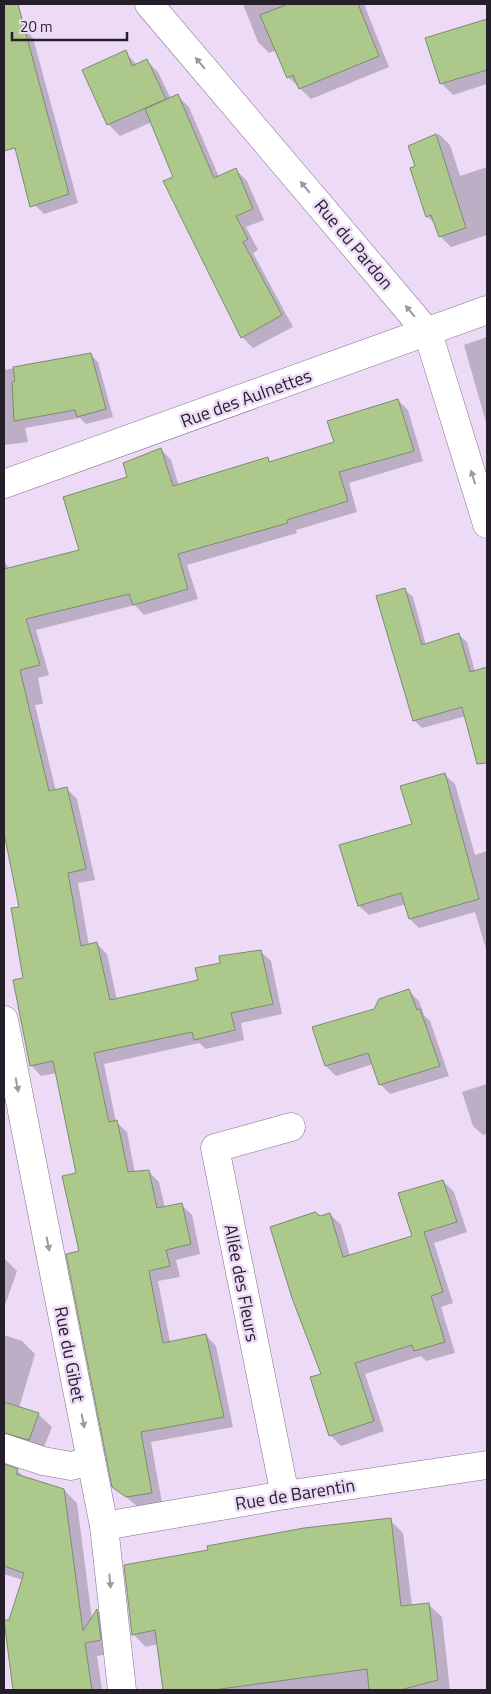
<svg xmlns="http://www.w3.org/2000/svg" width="491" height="1694" font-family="'Titillium Web',sans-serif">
<rect width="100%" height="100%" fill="#ecdaf7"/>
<g fill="#0003">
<polygon points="243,4 364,4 389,67 311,99 288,77 277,50 269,53 258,42"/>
<polygon points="485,21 487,23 487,84 453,95 442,84 427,39"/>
<polygon points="24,28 33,38 78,203 44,214 35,205 8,101 4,101 4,32"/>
<polygon points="125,52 137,65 147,61 158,72 171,99 178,96 189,107 219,177 236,170 247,181 264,220 246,227 258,250 253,253 293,327 253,348 242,337 152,122 120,136 108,124 84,71"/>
<polygon points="439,134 450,145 460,176 487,167 487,235 451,247 440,236 436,225 427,216 417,167 410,147"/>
<polygon points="487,337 487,426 464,345"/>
<polygon points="90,354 98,362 113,417 86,424 80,418 25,428 28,442 4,445 4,366 4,370"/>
<polygon points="398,400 408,410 423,461 349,483 357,512 296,530 297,533 187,565 198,599 144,615 135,605 36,630 49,675 38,678 43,704 35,705 56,791 67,789 77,799 95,880 78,883 89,946 97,944 107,954 117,1000 200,981 221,964 260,951 271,961 282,1014 241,1023 244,1040 206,1049 199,1043 104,1064 116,1122 127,1132 135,1173 149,1172 159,1182 165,1208 181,1204 192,1215 200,1254 176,1260 180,1277 158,1281 170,1342 206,1335 216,1346 233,1427 151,1442 162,1503 138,1507 113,1486 81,1251 78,1173 57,1073 41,1076 31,1065 21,908 4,832 4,561 10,570 80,550 129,478 161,449 171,460 179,486 267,459 272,463 335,443"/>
<polygon points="405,590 413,597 426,645 459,635 467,642 475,672 483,669 487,674 487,738 478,740 466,716 422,728 414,720"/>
<polygon points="445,775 455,784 475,855 487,851 487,952 475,912 419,928 410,919 406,904 369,915 359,906 340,846 413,824"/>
<polygon points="409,991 419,1001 424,1015 430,1021 449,1076 390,1094 380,1084 373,1064 336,1076 326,1066 375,1010"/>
<polygon points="487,1084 487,1134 483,1135 473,1126 462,1092"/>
<polygon points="443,1181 454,1192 467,1232 434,1243 453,1303 441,1307 455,1353 426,1361 421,1356 365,1374 384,1431 341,1446 330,1435 322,1375 319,1217 330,1214 341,1225 350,1256 413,1236"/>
<polygon points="4,1258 17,1271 4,1308"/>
<polygon points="4,1335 22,1341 35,1354 19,1408 39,1415 52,1427 42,1452 4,1453"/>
<polygon points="4,1466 17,1470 25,1478 64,1490 77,1503 92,1619 98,1611 110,1623 113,1653 97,1656 102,1690 32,1690 23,1580 4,1574"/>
<polygon points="390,1520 403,1533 412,1606 429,1605 442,1617 450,1690 164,1690 158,1644 146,1647 133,1634"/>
</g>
<g fill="#acc98b" stroke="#7d8b6f">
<polygon points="4,4 18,4 69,194 30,207 15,148 4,151"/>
<polygon points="288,4 358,4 379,56 299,89 293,75 287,78 260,15"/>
<polygon points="487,19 487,70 440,84 425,38"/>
<polygon points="126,50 132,66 147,59 166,99 107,125 82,70"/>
<polygon points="178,94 214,178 236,168 253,209 236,216 248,239 243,242 282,315 241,338 163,181 173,177 145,109"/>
<polygon points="436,134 466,228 439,237 431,215 426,217 410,168 415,166 408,146"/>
<polygon points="91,353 106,409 77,417 75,410 14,421 12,382 15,381 13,367"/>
<polygon points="398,399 414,451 339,472 348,501 287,520 288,523 178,554 188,589 133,605 129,594 26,619 40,665 20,670 49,791 67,787 86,869 68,873 81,946 97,942 110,1000 198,980 195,968 220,963 219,956 261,950 273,1004 231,1013 235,1030 194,1040 192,1032 94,1053 109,1122 117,1120 128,1172 149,1170 157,1208 182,1203 191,1244 166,1250 170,1266 149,1271 163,1343 206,1334 224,1417 141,1432 152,1493 126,1497 112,1487 66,1254 79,1251 62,1176 76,1173 53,1061 30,1066 13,980 23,978 11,908 19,907 4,833 4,569 79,550 63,497 127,477 123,463 161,448 173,486 268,457 269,462 334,442 327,421"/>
<polygon points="405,588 422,645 459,633 470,672 487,667 487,763 477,764 462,707 413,721 376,596"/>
<polygon points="445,773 479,899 409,919 401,893 358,906 339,845 412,824 400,786"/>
<polygon points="409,989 417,1010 420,1009 440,1066 379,1085 368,1053 325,1066 312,1027 374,1009 379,999"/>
<polygon points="443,1180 457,1222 424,1232 443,1292 431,1296 445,1342 414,1351 412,1345 355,1363 374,1421 329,1436 310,1377 321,1374 292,1298 270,1227 315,1212 320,1216 330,1213 343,1257 412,1236 398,1193"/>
<polygon points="4,1402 39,1413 29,1440 4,1433"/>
<polygon points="4,1464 18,1469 16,1474 64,1489 83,1631 97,1609 101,1640 85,1643 92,1690 13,1690 4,1620 9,1620 24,1573 4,1566"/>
<polygon points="391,1518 401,1606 429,1603 438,1680 400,1690 369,1690 367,1669 213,1690 163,1690 155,1630 132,1635 124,1565 208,1550 207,1546 304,1528"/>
</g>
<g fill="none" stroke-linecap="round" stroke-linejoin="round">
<defs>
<g id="minor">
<polyline points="149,4 428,333 487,524"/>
<polyline points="4,484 487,310"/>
<polyline points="4,1020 104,1526 122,1690"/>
<polyline points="4,1448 43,1461 71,1466 91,1461"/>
<polyline points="285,1495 215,1148 291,1127"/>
<polyline points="104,1526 285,1495 487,1465"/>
</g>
</defs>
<use href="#minor" stroke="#81718b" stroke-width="29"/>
<use href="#minor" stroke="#fff" stroke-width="28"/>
</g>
<defs><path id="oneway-solid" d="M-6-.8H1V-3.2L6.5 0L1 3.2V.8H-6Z" transform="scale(1.25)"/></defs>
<g fill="#9d9a9f">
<use href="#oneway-solid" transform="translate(200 63) rotate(-130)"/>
<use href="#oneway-solid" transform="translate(305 187) rotate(-130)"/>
<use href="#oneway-solid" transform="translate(410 311) rotate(-130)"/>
<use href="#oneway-solid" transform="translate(473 477) rotate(-107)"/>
<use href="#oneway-solid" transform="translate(17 1085) rotate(79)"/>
<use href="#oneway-solid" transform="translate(48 1244) rotate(79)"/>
<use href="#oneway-solid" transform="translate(83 1421) rotate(79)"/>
<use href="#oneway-solid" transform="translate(110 1581) rotate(84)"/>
</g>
<g text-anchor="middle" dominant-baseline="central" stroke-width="5" stroke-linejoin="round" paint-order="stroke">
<g font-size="18" fill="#251f29" stroke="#ecdaf7">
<text transform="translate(354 244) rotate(50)">Rue du Pardon</text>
<text transform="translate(246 398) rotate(-20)">Rue des Aulnettes</text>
<text transform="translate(242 1283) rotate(79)">Allée des Fleurs</text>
<text transform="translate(70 1354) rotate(79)">Rue du Gibet</text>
<text transform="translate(295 1494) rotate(-9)">Rue de Barentin</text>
</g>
</g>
<rect width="491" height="1694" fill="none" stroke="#251f29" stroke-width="10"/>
<path d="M12 32v8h115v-8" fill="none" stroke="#251f29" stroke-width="2.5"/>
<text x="20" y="32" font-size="15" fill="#251f29" stroke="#ecdaf7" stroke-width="4" paint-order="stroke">20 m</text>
</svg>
